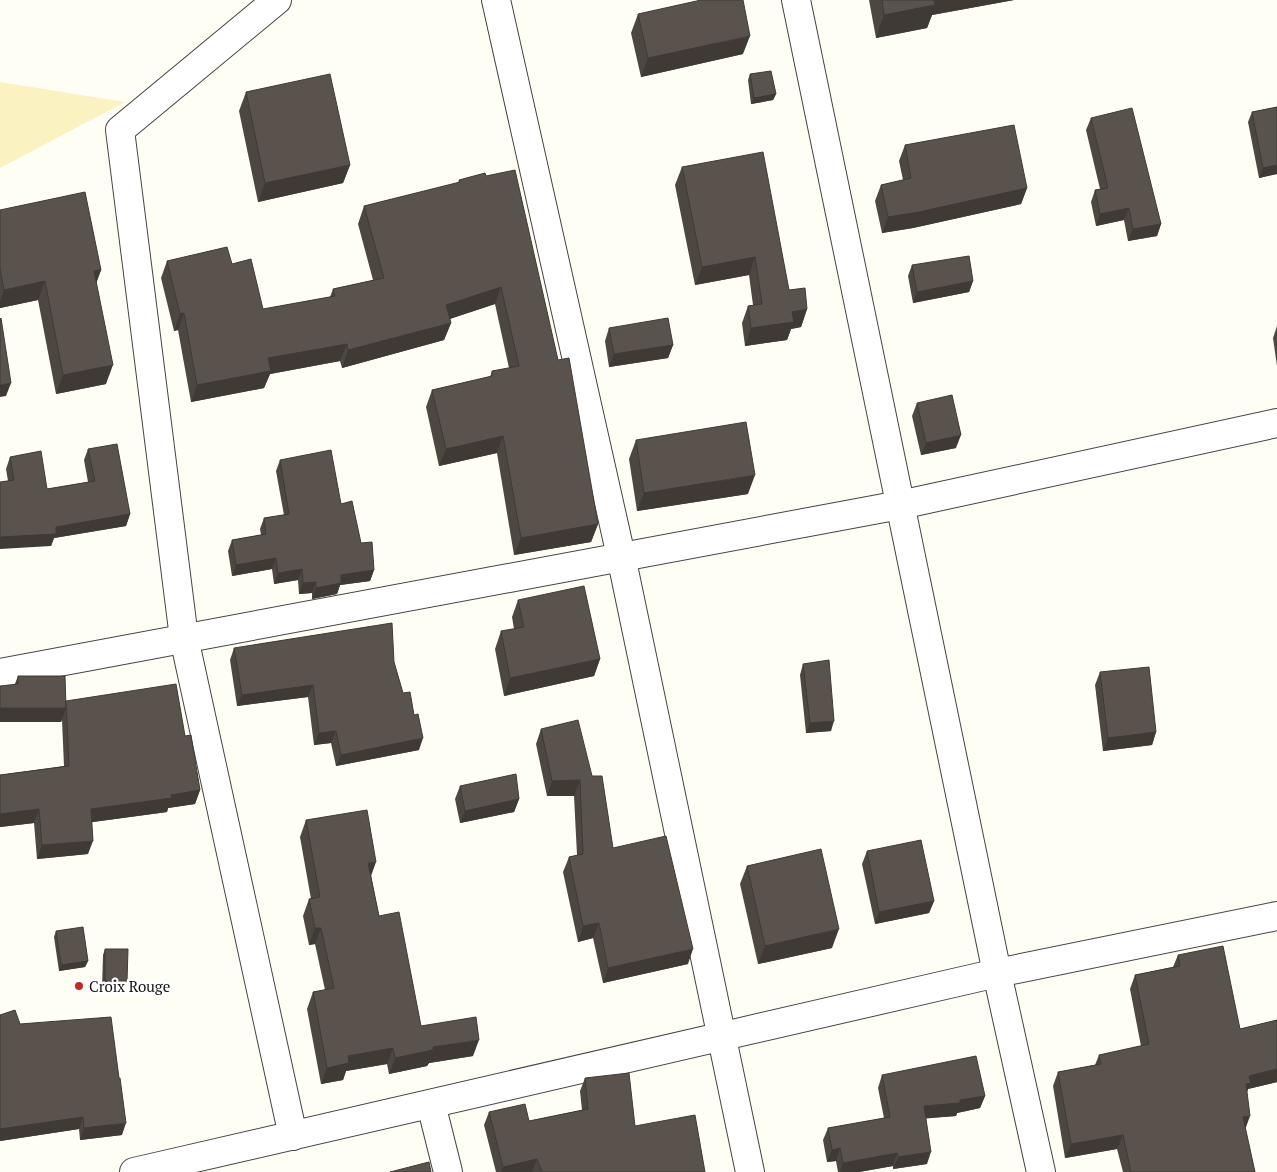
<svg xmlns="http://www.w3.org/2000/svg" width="1277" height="1172" font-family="'PT Serif',serif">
<rect width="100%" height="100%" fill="#fffef5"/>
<polygon fill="#fbf2c1" points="0,82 125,102 0,168"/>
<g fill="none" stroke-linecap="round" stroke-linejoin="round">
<defs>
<g id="minor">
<polyline points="277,0 120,130 184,638 293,1136"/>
<polyline points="496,0 621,556 750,1172"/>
<polyline points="796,0 997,973 1041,1172"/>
<polyline points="0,673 900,505 1277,423"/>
<polyline points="431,1104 448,1172"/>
<polyline points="134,1172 997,973 1277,916"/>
</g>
</defs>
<use href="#minor" stroke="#444" stroke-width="30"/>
<use href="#minor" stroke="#fff" stroke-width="28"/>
</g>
<g fill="#4d4742">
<polygon points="869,0 1014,0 932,15 927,28 876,38"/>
<polygon points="638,14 743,54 641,77 631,33"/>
<polygon points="750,74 776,94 773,100 751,104 748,80"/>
<polygon points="246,92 350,165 343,183 258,202 239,111"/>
<polygon points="1277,107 1277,174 1259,178 1248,122 1252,112"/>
<polygon points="1091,118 1161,224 1157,236 1128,241 1124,220 1096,226 1091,202 1095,190 1100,189 1086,130"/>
<polygon points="905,145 1027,188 1021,204 913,228 882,233 875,201 881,185 903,180 899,161"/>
<polygon points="682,167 789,290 807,309 801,327 791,329 787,340 745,346 742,323 748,306 753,305 749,275 695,285 675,185"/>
<polygon points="459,180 558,360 598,524 591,542 514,555 497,453 439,466 426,407 432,390 490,377 492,371 509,368 495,304 450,319 451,323 444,340 342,368 340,361 270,374 264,388 191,402 178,330 174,331 161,278 167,261 232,264 263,309 330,297 333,289 373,280 358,224 364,206 458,183"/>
<polygon points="0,210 101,270 96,284 106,384 56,394 38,300 0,308"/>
<polygon points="912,265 973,281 969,292 913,303 908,276"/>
<polygon points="1277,326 1277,366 1273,338"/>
<polygon points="609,328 673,345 668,358 609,367 605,341"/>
<polygon points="917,403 956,448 921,455 912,416"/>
<polygon points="636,440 748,494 637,511 629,459"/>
<polygon points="88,449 130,514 126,526 54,538 51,546 8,481 6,469 10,457 47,489 88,482 84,460"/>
<polygon points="280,460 341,504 361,543 374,570 370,581 340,585 337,594 312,599 312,593 299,594 298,580 274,584 272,569 232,576 228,551 232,540 261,535 260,529 264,518 284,515 276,471"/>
<polygon points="518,600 600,659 594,676 504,696 495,649 501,631 514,629 512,617"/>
<polygon points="234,648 394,662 419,750 336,766 331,743 314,745 308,697 237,706 230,660"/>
<polygon points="803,664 831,731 806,733 800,675"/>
<polygon points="1100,672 1156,732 1152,745 1103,751 1095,685"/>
<polygon points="18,676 65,703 66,701 185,736 200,790 195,804 168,808 167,812 92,822 88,854 37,859 34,823 0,827 0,775 64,766 62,720 61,722 0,722"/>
<polygon points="541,729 592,776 613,848 688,964 603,983 593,938 578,942 563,872 569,857 577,855 574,796 547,796 536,744"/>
<polygon points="460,786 519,799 514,812 460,823 455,799"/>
<polygon points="306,820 371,876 379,916 421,1026 473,1056 429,1063 427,1066 389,1074 387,1064 346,1071 343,1080 321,1084 307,1009 313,992 325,990 315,944 309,945 303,916 309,899 311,899 300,837"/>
<polygon points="867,851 934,901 929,913 875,924 862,864"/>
<polygon points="747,866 832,948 758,964 740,884"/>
<polygon points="56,931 88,961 85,967 59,971 54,937"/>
<polygon points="105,949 124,988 102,987 103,955"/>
<polygon points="1178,955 1240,1029 1277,1020 1277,1082 1248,1089 1247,1092 1245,1129 1255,1172 1123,1172 1117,1149 1065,1158 1053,1086 1058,1072 1095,1065 1099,1055 1141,1046 1130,989 1135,975 1173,967"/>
<polygon points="0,1015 20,1024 122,1135 80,1140 79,1129 0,1141"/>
<polygon points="882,1075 985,1096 980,1108 957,1113 956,1116 926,1118 927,1164 893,1169 893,1166 859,1172 838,1172 836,1161 827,1162 823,1140 828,1128 884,1118 878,1088"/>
<polygon points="585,1078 635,1126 705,1172 496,1172 484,1125 489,1112 529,1121 582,1110 580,1091"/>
</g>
<g fill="#3f3a36">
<polygon points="931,0 1014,0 932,15 927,28 876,38 884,15"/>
<polygon points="750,36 743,54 641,77 648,58"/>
<polygon points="776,94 773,100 751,104 754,98"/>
<polygon points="350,165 343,183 258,202 265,183"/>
<polygon points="1277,165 1277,174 1259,178 1263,168"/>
<polygon points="1027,188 1021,204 913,228 882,233 888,217"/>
<polygon points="1129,208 1124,220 1096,226 1100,214"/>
<polygon points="1161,224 1157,236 1128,241 1133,229"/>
<polygon points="755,257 749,275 695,285 702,267"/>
<polygon points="101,270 94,288 94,271"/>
<polygon points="45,281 38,300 0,308 0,302 4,290"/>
<polygon points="973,281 969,292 913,303 917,292"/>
<polygon points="501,287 495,304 440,322 446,305"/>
<polygon points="807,309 801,327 791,329 787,340 745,346 751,328 792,312"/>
<polygon points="184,313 178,330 174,331 180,314"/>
<polygon points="451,323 444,340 342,368 348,350"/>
<polygon points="347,344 340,361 270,374 264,388 191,402 197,385 268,358"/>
<polygon points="673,345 668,358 609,367 614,354"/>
<polygon points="113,365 106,384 56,394 63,375"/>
<polygon points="11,383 6,396 0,397 0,385"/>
<polygon points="961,435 956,448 921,455 926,443"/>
<polygon points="503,436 497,453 439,466 446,449"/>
<polygon points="755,475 748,494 637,511 644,493"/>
<polygon points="130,514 126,526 54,538 51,546 0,549 0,537 56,527"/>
<polygon points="598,524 591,542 514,555 521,538"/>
<polygon points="276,558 272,569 232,576 236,565"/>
<polygon points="302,569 298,580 274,584 278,573"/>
<polygon points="374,570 370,581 340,585 337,594 312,599 316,588 341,575"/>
<polygon points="316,582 312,593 299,594 303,583"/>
<polygon points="600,659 594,676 504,696 510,678"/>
<polygon points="313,685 308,697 237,706 242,695"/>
<polygon points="0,708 66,708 61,722 0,722"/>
<polygon points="834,721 831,731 806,733 810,723"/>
<polygon points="336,731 331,743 314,745 319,733"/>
<polygon points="1156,732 1152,745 1103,751 1108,738"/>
<polygon points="423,738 419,750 336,766 341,755"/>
<polygon points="580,780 574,796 547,796 552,781"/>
<polygon points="200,790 195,804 168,808 167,812 86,823 91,809"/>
<polygon points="519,799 514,812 460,823 465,811"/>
<polygon points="39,809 34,823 0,827 0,814"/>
<polygon points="93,841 88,854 37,859 42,845"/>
<polygon points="376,862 370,879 368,863"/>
<polygon points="934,901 929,913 875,924 879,912"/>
<polygon points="599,923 593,938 578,942 583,926"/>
<polygon points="315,928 321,928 315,944 309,945"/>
<polygon points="839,929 832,948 758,964 765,946"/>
<polygon points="693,949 688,964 603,983 608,968"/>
<polygon points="88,961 85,967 59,971 61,965"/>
<polygon points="105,981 127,981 124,988 102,987"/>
<polygon points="479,1040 473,1056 429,1063 427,1066 389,1074 395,1058 433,1047"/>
<polygon points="393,1048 387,1064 346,1071 343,1080 321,1084 327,1068 348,1056"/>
<polygon points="1277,1069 1277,1082 1248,1089 1245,1097 1241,1098 1249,1076"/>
<polygon points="985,1096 980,1108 957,1113 956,1116 920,1119 924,1106"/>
<polygon points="1250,1116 1245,1130 1243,1117"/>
<polygon points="83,1117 79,1129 0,1141 0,1129"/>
<polygon points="126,1123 122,1135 80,1140 84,1128"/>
<polygon points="1123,1135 1117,1149 1065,1158 1071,1144"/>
<polygon points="840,1148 836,1161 827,1162 832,1150"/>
<polygon points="931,1152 927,1164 893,1169 898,1157"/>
<polygon points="897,1153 893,1166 859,1172 840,1172 843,1163"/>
<polygon points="537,1159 532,1172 501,1172 503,1167"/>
</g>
<g fill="#5a534d" stroke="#3f3a36">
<polygon points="701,0 743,0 750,36 648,58 638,14"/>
<polygon points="882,0 934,0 935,5 884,15"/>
<polygon points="771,71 776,94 754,98 750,74"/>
<polygon points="330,74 350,165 265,183 246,92"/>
<polygon points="1277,107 1277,165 1263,168 1252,112"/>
<polygon points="1132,108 1161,224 1133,229 1129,208 1100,214 1095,190 1108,188 1091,118"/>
<polygon points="1014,125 1027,188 919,212 888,217 881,185 911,178 905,145"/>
<polygon points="763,152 789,290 805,288 807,309 792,312 794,322 751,328 748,306 762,304 755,257 702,267 682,167"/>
<polygon points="515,170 558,360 569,358 598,524 521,538 503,436 446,449 432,390 492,376 492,371 519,366 501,287 446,305 451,323 348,350 347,344 268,358 271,371 197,385 184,313 180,314 167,261 227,247 232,264 251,259 263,309 335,296 333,289 384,278 364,206 460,182 459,180 485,173 486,176"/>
<polygon points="85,192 101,270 94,271 113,365 63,375 45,281 4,290 0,269 0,210"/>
<polygon points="969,256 973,281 917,292 912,265"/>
<polygon points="1,318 11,383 0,385 0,319"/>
<polygon points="668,318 673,345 614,354 609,328"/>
<polygon points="952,395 961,435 926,443 917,403"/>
<polygon points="746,422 755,475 644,493 636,440"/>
<polygon points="117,444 130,514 56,527 56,534 0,537 0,482 14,480 10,457 41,451 47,489 95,481 88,449"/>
<polygon points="331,450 341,504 352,501 361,543 372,542 374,570 341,575 341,583 316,588 316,582 303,583 302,569 278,573 276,558 236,565 232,540 266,534 264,518 289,514 280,460"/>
<polygon points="584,586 600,659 510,678 501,631 524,627 518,600"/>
<polygon points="392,623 394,662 403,693 410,692 414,715 418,714 423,738 341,755 336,731 319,733 313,685 242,695 234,648"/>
<polygon points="829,660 834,721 810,723 803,664"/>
<polygon points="1149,667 1156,732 1108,738 1100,672"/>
<polygon points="18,676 65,676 66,708 0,708 0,686 18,684"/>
<polygon points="176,684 185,736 191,735 200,790 171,795 172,798 91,809 93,841 42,845 39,809 0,814 0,775 69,766 66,701"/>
<polygon points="578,720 592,776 602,776 613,848 666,836 693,949 608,968 599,923 583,926 569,857 583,854 580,780 552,781 541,729"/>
<polygon points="516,774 519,799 465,811 460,786"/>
<polygon points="367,810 376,862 368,863 379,916 399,912 421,1026 476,1017 479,1040 433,1047 433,1050 395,1058 393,1048 348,1056 349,1063 327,1068 313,992 334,988 321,928 315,928 309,899 320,897 306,820"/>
<polygon points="921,840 934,901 879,912 867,851"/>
<polygon points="821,849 839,929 765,946 747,866"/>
<polygon points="83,927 88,961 61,965 56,931"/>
<polygon points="1223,946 1240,1029 1277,1020 1277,1069 1249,1076 1251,1083 1246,1084 1250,1116 1243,1117 1255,1172 1131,1172 1123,1135 1071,1144 1058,1072 1101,1064 1099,1055 1149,1044 1135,975 1180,966 1178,955"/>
<polygon points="105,949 128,949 127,981 105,981"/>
<polygon points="15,1010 20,1024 111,1017 119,1078 120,1078 126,1123 84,1128 83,1117 0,1129 0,1015"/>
<polygon points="976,1056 985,1096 960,1100 960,1103 924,1106 931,1152 898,1157 897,1153 843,1163 840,1148 832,1150 828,1128 890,1117 882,1075"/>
<polygon points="629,1073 635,1126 695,1115 705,1172 542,1172 537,1159 503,1167 489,1112 525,1104 529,1121 588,1109 585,1078"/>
<polygon points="429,1162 431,1172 390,1172"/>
</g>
<circle fill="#c32927" stroke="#fff" stroke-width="2" cx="79" cy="986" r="5"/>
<g text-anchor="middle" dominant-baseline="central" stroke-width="5" stroke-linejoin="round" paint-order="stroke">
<g font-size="15" fill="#111" stroke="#fff" text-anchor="start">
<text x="89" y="986">Croix Rouge</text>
</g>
</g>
</svg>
